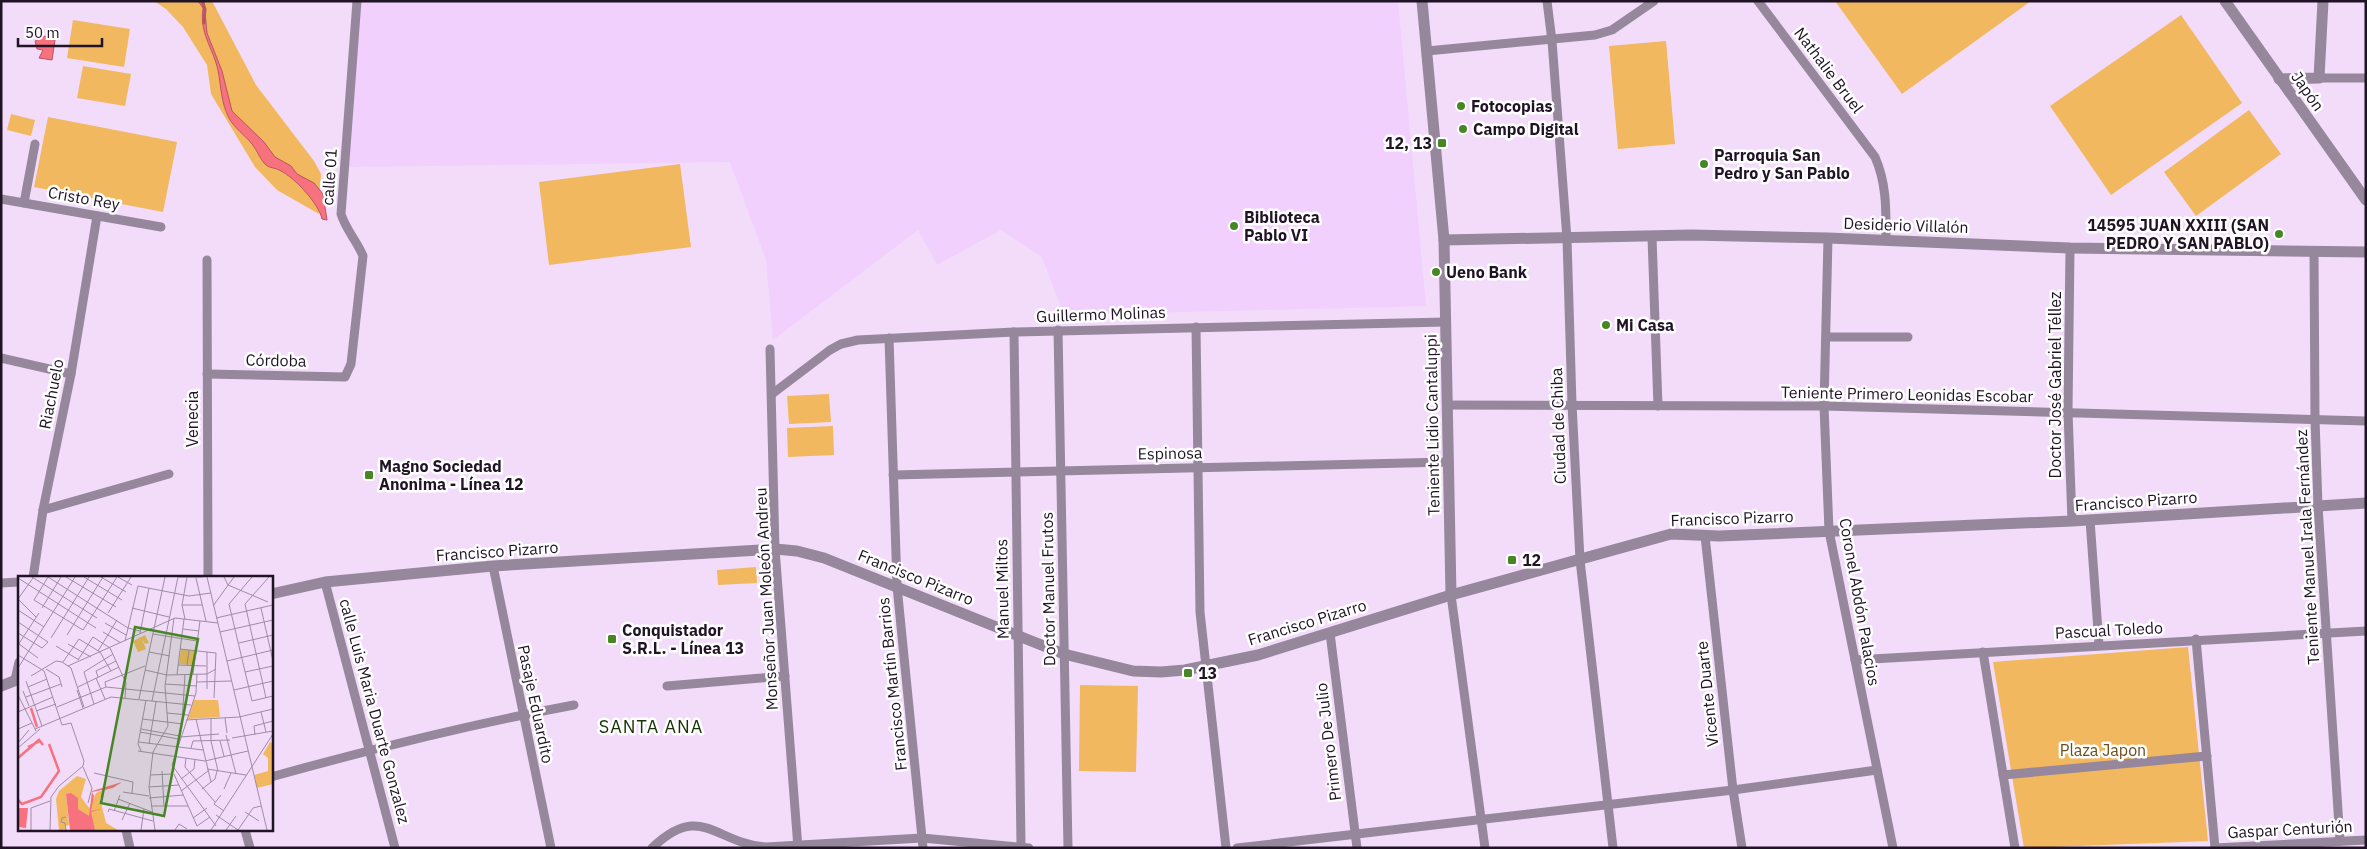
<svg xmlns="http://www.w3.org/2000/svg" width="2367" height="849" font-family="'IBM Plex Sans',sans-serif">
<rect width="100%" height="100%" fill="#f2dcfa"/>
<polygon fill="#f1d0fe" points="361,1 1398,1 1426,306 1064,315 1042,257 1001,230 937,265 918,230 773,340 766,260 730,162 348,167"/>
<g fill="#f1b85f">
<polygon points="154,1 212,1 256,85 314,161 321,174 319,214 277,190 255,167 211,94 207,65 183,27 166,9"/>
<polygon points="1835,1 2031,1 1902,94"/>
<polygon points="2181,15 2242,103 2111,195 2050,106"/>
<polygon points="73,20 130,29 124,67 67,58"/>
<polygon points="1666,41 1675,144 1618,149 1609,46"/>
<polygon points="83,66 131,74 125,106 77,98"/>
<polygon points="2249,110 2281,154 2196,216 2164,172"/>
<polygon points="11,114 35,120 31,136 7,130"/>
<polygon points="48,117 177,142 163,212 34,187"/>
<polygon points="680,164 691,247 549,265 539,182"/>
<polygon points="829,394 831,422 789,424 787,396"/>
<polygon points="833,426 834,455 788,457 787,428"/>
<polygon points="756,567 757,583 718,585 717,570"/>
<polygon points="2188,647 2208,841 2024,848 1993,662"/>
<polygon points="1080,685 1138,686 1136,772 1079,771"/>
</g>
<g fill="#f7727e" stroke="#b65663">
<path d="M198 1H204L207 33 222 71 232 111 264 142 275 157 291 166 297 174 314 183 323 194 327 220 322 219C319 204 295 178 281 171 275 167 269 169 264 163 259 157 257 150 252 144 245 135 235 129 229 118 221 103 221 86 218 70 213 48 199 33 203 8Z"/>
<polygon points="45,36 55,40 52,60 39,58 43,50 37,49 35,41"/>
</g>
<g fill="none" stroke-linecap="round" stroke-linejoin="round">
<polyline stroke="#b65663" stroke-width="3" points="202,1 205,9 204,23"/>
<g stroke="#96879c" stroke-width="9">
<polyline points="1547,1 1552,41 1567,239 1572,404 1580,560 1613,848"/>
<path d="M1758 1 1875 157C1887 184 1886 211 1886 240"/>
<polyline points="1427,51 1595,35 1612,30 1654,1"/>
<polyline points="2319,78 2366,78"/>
<polyline points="1,199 161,227"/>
<polyline points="24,203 35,144"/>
<polyline points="1652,237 1658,406"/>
<polyline points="1828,238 1824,406 1829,531 1893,848"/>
<polyline points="2070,248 2068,412 2072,521"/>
<polyline points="2314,251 2315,419 2318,506 2340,841"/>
<polyline points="207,260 208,578"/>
<polyline points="1196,327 1200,612 1226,848"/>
<polyline points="1058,330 1068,848"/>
<polyline points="1014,332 1021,846"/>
<polyline points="1826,337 1908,337"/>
<polyline points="889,338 897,586 923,848"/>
<polyline points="770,349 775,549 798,848"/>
<polyline points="1,358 71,374"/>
<path d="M207 374 345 377 351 364 363 256C357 241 346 230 341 214L357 1"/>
<polyline points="772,394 830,350 841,344 858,340 1014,332 1446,322"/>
<polyline points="1447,405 1824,406 2366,421"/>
<polyline points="893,475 1448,462"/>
<polyline points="43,510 169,474"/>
<polyline points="2090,520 2099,645"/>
<polyline points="1705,536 1733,790 1742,848"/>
<polyline points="493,566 551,848"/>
<polyline points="33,578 43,510 71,374 97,216"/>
<polyline points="325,582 395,848"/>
<polyline points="1,583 19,582"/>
<polyline points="1451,595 1485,848"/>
<polyline points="1330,633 1357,848"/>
<polyline points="2196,639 2215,848"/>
<polyline points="1983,652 2015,848"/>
<polyline points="1855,660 2366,631"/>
<polyline points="15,680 19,662"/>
<polyline points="667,686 785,676"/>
<polyline points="2003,775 2207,756"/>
<path d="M271 777C371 749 472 724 574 705"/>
<polyline points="126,830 130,848"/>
<polyline points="245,830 250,848"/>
<path d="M652 848C701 801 714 843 766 847L922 838 1029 848"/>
<polyline points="1237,848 1733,790 1877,770"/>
<polyline points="2215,848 2366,840"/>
</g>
<g stroke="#96879c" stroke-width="11">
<polyline points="1422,1 1444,240 1451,595"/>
<polyline points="2225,1 2366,200"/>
<polyline points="2279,79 2319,78 2323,1"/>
<polyline points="1444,240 1691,235 1828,238 2070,248 2366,252"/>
<polyline points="271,594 325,582 493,566 775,549 797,551 824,558 1064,654 1133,671 1161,672 1185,670 1258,655 1451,595 1671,534 1719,536 2072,521 2366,503"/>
<polyline points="1,686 19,679"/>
</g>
</g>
<g fill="#478625" stroke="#fff" stroke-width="2">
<circle cx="1461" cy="106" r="5"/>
<circle cx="1463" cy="129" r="5"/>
<rect x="1437" y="138" width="10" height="10" rx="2.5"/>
<circle cx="1704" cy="164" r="5"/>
<circle cx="1234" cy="226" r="5"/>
<circle cx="2279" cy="234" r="5"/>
<circle cx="1436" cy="272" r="5"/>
<circle cx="1606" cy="325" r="5"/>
<rect x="364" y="470" width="10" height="10" rx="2.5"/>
<rect x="1507" y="555" width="10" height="10" rx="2.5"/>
<rect x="607" y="634" width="10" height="10" rx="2.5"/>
<rect x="1183" y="668" width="10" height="10" rx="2.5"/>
</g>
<g text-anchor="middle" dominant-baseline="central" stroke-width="5" stroke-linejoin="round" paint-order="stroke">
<g font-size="16" fill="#201325" stroke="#fff">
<text transform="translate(1829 70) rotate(53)">Nathalie Bruel</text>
<text transform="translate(2308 91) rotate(55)">Japón</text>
<text transform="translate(329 177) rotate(-86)">calle 01</text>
<text transform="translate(84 198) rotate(10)">Cristo Rey</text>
<text transform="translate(1906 225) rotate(2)">Desiderio Villalón</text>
<text transform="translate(1101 314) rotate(-2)">Guillermo Molinas</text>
<text transform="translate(276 360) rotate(1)">Córdoba</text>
<text transform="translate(2055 385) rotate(-90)">Doctor José Gabriel Téllez</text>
<text transform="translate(51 394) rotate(-79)">Riachuelo</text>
<text transform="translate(1907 394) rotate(1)">Teniente Primero Leonidas Escobar</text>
<text transform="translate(192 419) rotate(-90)">Venecia</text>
<text transform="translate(1432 425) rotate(-91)">Teniente Lidio Cantaluppi</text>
<text transform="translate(1558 426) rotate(-92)">Ciudad de Chiba</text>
<text transform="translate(1170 453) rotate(-1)">Espinosa</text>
<text transform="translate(2136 501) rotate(-4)">Francisco Pizarro</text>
<text transform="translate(1732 518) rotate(-2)">Francisco Pizarro</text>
<text transform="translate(2307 547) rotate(-93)">Teniente Manuel Irala Fernández</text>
<text transform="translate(497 551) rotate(-4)">Francisco Pizarro</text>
<text transform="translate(916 577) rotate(22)">Francisco Pizarro</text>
<text transform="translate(1002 589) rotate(-91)">Manuel Miltos</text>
<text transform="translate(1048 589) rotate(-91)">Doctor Manuel Frutos</text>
<text transform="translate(766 599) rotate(-93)">Monseñor Juan Moleón Andreu</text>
<text transform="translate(1860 602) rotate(80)">Coronel Abdón Palacios</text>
<text transform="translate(1307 622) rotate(-17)">Francisco Pizarro</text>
<text transform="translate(2109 630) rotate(-3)">Pascual Toledo</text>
<text transform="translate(892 684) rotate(-96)">Francisco Martín Barrios</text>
<text transform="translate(1707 694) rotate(-96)">Vicente Duarte</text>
<text transform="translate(536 704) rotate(78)">Pasaje Eduardito</text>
<text transform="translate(375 711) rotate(75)">calle Luis Maria Duarte Gonzalez</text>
<text transform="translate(1328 742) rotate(-97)">Primero De Julio</text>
<text transform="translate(2290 829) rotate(-3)">Gaspar Centurión</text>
</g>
<g font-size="16" font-weight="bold" fill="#201325" stroke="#fff" text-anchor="start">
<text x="1471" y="106">Fotocopias</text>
<text x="1473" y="129">Campo Digital</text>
<text x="1432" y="143" text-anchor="end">12, 13</text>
<text x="1714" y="155">Parroquia San<tspan x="1714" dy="18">Pedro y San Pablo</tspan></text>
<text x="1244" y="217">Biblioteca<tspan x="1244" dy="18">Pablo VI</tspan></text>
<text x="2269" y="225" text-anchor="end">14595 JUAN XXIII (SAN<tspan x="2269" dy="18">PEDRO Y SAN PABLO)</tspan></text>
<text x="1446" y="272">Ueno Bank</text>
<text x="1616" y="325">Mi Casa</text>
<text x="379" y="466">Magno Sociedad<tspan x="379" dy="18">Anonima - Línea 12</tspan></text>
<text x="1522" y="560">12</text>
<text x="622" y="630">Conquistador<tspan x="622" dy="18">S.R.L. - Línea 13</tspan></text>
<text x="1198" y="673">13</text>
</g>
<g font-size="16" fill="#6c4d1b" stroke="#fff">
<text x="2103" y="750">Plaza Japon</text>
</g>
<g font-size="18" letter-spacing="1" fill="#163305" stroke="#fff">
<text x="651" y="726">SANTA ANA</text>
</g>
</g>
<g transform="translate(18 576)">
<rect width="255" height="255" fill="#f2dcfa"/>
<path d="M127 59 131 67 127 68 124 63 128 73 120 76 115 65ZM163 73 177 75 175 89 161 88ZM176 124H200L202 141 170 143ZM252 166 255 168V208L239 212 236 199 250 195V182L245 178ZM59 200 68 203 63 221 71 232 78 217 103 207 86 215 82 223 88 247 100 254H77L75 248 60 233V224L48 218 51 249 47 250 48 254H41L38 223 41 215Z" fill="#f1b85f"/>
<path d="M104 206 95 212 74 216 76 220 73 235 82 233H83L73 236 77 254H52L48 218 53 217 60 222V233L71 240 74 215ZM0 232H10L8 252 0 251Z" fill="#f7727e"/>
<path fill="none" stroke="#f7727e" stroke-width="2.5" d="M13 132 19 151M10 171 22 165 25 169M0 182 22 163M0 224 4 228 23 221 41 195 31 168"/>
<path fill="none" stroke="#9e8ca5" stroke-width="1" d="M14 1 79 42M30 1 16 24 65 54 99 1M30 1 110 52 122 55M48 1 98 31M66 1 104 24M83 1 108 16M100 1 114 9M161 1H185M189 1 249 254M206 1 210 9 250 26M234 1 211 28 234 125 255 120M0 2 78 52M178 2 188 45M0 23 15 2M0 23 18 41M164 29H184M195 30 216 1M24 32 43 1M114 32 151 41M243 32 255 85M0 34 26 51M90 37 113 1M198 42 255 29M167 43 164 29 169 1M0 46 30 66 24 72 0 57M87 47 108 59M165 53 181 55M85 56 103 67M202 56 255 44M122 57 131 12M135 58 179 65M49 59 85 1M33 62 71 1M107 65 120 10 171 20 193 17M221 67 255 59M1 68 20 82M50 68 73 81M0 69 21 37M38 70 61 84M92 72 108 107 107 122M162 73 198 77 196 122M80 75 99 44M131 76 152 80M0 79 26 95 44 149 53 147 66 185 65 190 41 210 33 221 32 254M60 84 75 61 92 72M209 85 255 74M45 86 61 63 82 76 93 95M160 89 188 90M169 89 171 74M50 90 157 42 200 47M0 92 57 1M28 93 41 101 44 111M127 94 149 99 189 98 198 93M227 96 255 90M159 98 166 43M175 98 182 45M179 98 178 117 154 189 198 250M13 100 38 85 44 86 53 92 66 131M80 101 78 95 98 85M78 102 87 123M8 105 24 150M179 106 213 105M147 108 178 110M10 111 29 103M60 111 101 91M88 111 87 106 127 90M189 113V76M59 114 65 132M216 114 255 105M5 115 11 130M0 119 18 155M8 121 43 108M248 122 227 28 251 1M121 123 147 1M134 125 160 1M76 128 66 96 95 78M39 131 88 111 177 120M18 135 38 128M0 136 35 121M243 136 248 156M149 137 170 139M207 142 209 157M124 143 165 148M178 143 193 206M193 143V165L200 195M168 144 221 141 255 133M164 148 167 98M0 153 14 147M17 153 93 121 173 129M123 153 162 160M122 156 160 163M208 159 218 198M237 159 236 150 255 145M162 161 201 158M214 162 255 155M202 165 206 180M121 166 185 174M0 167 11 154M131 168 138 126M0 172 22 153M173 172 175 165 212 164M120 175 187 185 230 175M123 175 120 168 128 124M168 182 167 191 197 226M65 191 74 212 70 227M189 193 228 199M144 195 146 230M76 197 115 206 114 217M156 198 179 250 192 241M132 199 155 198M163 203 176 193 177 183M131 211 161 209M184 213 197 203 199 195M206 213 213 197M163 215 190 195M105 216 131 220M203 219 196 228 206 235M131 222 165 219M100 223 134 236M133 230H170M96 235 102 219M90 236 91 233 135 245M227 236 241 245M198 239 220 254M48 241 44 242 43 246 47 247 48 254M175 242 189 232M104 244 112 227M13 254V232L32 225M123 254 126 233M137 254 131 211 135 176 150 150 147 110 156 42M157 254 161 248 169 253M193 254 255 158M208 254 218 240M220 254 235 232 243 230"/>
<path fill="#478625" fill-opacity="0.15" stroke="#478625" stroke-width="2.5" d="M117 51 180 63 146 240 83 227Z"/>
<rect width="255" height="255" fill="none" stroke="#201325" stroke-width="2.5"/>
</g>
<rect width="2367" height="849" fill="none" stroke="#201325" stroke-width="5"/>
<path d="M18 38v8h84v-8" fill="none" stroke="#201325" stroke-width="2.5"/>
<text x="25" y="38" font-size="15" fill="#201325" stroke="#ffffff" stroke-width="4" paint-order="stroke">50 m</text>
</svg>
